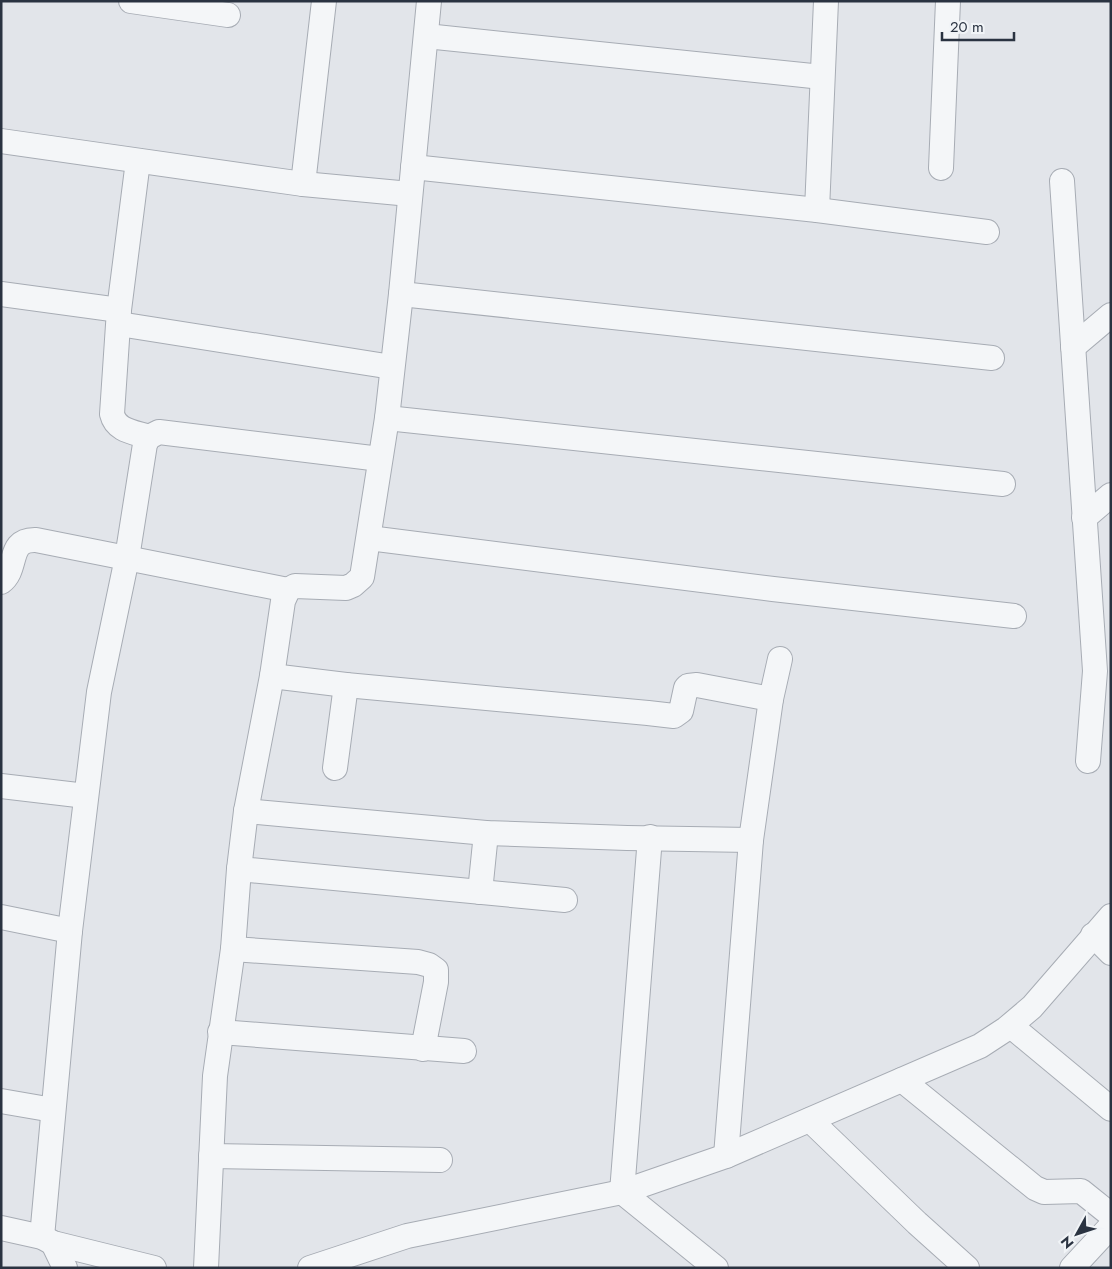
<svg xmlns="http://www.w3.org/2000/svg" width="1112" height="1269" font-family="Jost,sans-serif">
<rect width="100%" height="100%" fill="#e2e5ea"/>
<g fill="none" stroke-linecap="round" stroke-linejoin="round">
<defs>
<g id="minor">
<polyline points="131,1 228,15"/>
<polyline points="426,36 822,77"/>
<polyline points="1,141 303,184 410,194"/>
<path d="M138 161 119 310 112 414C116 431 134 432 149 437"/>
<polyline points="413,167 817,210 987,232"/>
<polyline points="941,168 948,1"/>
<polyline points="1062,181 1095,671 1088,761"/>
<polyline points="303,184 324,1"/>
<polyline points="817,210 826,1"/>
<polyline points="1,294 119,310"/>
<polyline points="401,294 992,358"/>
<polyline points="119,324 392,367"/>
<polyline points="1073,347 1111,315"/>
<polyline points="387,418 1003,484"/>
<polyline points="1084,518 1111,495"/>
<polyline points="369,538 773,589 1014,616"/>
<path d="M1 582C19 569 6 539 36 540L288 590"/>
<polyline points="272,676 346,685 648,713 674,716 681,711 686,688 688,686 697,685 771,699"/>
<polyline points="335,768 346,685"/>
<polyline points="1,786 86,796"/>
<polyline points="246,811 486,833 627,838 751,840"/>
<polyline points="239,869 565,900"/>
<polyline points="480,892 486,833"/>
<polyline points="1,917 70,931"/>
<polyline points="1093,935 1111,953"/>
<polyline points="233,949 418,962 429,965 436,970 436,982 423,1049"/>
<polyline points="1011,1026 1111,1109"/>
<polyline points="220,1032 464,1051"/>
<polyline points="902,1080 1035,1188 1044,1192 1081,1191 1111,1215"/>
<polyline points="1,1101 53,1110"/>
<polyline points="810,1120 917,1223 967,1268"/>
<polyline points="211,1156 440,1160"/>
<polyline points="726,1156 751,840 771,699 780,659"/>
<polyline points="622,1192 650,837"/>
<polyline points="622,1192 716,1268"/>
<polyline points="1,1228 42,1237 53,1243 154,1268"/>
<polyline points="42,1237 70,931 99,692 127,558 145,444 149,437 159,432 380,459"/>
<polyline points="53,1243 65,1268"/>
<polyline points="206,1268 215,1076 233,949 239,869 246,811 272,676 283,601 288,590 295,586 346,588 353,585 362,577 387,418 401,294 429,1"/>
<polyline points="310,1268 407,1236 622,1192 726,1156 980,1046 1006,1029 1032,1007 1111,916"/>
<polyline points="1072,1268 1111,1226"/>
</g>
</defs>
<use href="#minor" stroke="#a7acb4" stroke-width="26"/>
<use href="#minor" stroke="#f4f6f8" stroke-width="24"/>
</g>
<rect width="1112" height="1269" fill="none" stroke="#2a3341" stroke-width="5"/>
<g transform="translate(1077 1234) rotate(230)" stroke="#f1f4f7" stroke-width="4" paint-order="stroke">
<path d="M0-4L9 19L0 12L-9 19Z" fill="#2a3341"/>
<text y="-8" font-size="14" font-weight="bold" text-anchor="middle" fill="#2a3341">N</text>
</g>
<path d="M942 32v8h72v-8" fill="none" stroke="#2a3341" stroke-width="2.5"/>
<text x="950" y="32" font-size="15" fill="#2a3341" stroke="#f1f4f7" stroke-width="4" paint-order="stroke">20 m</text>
</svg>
